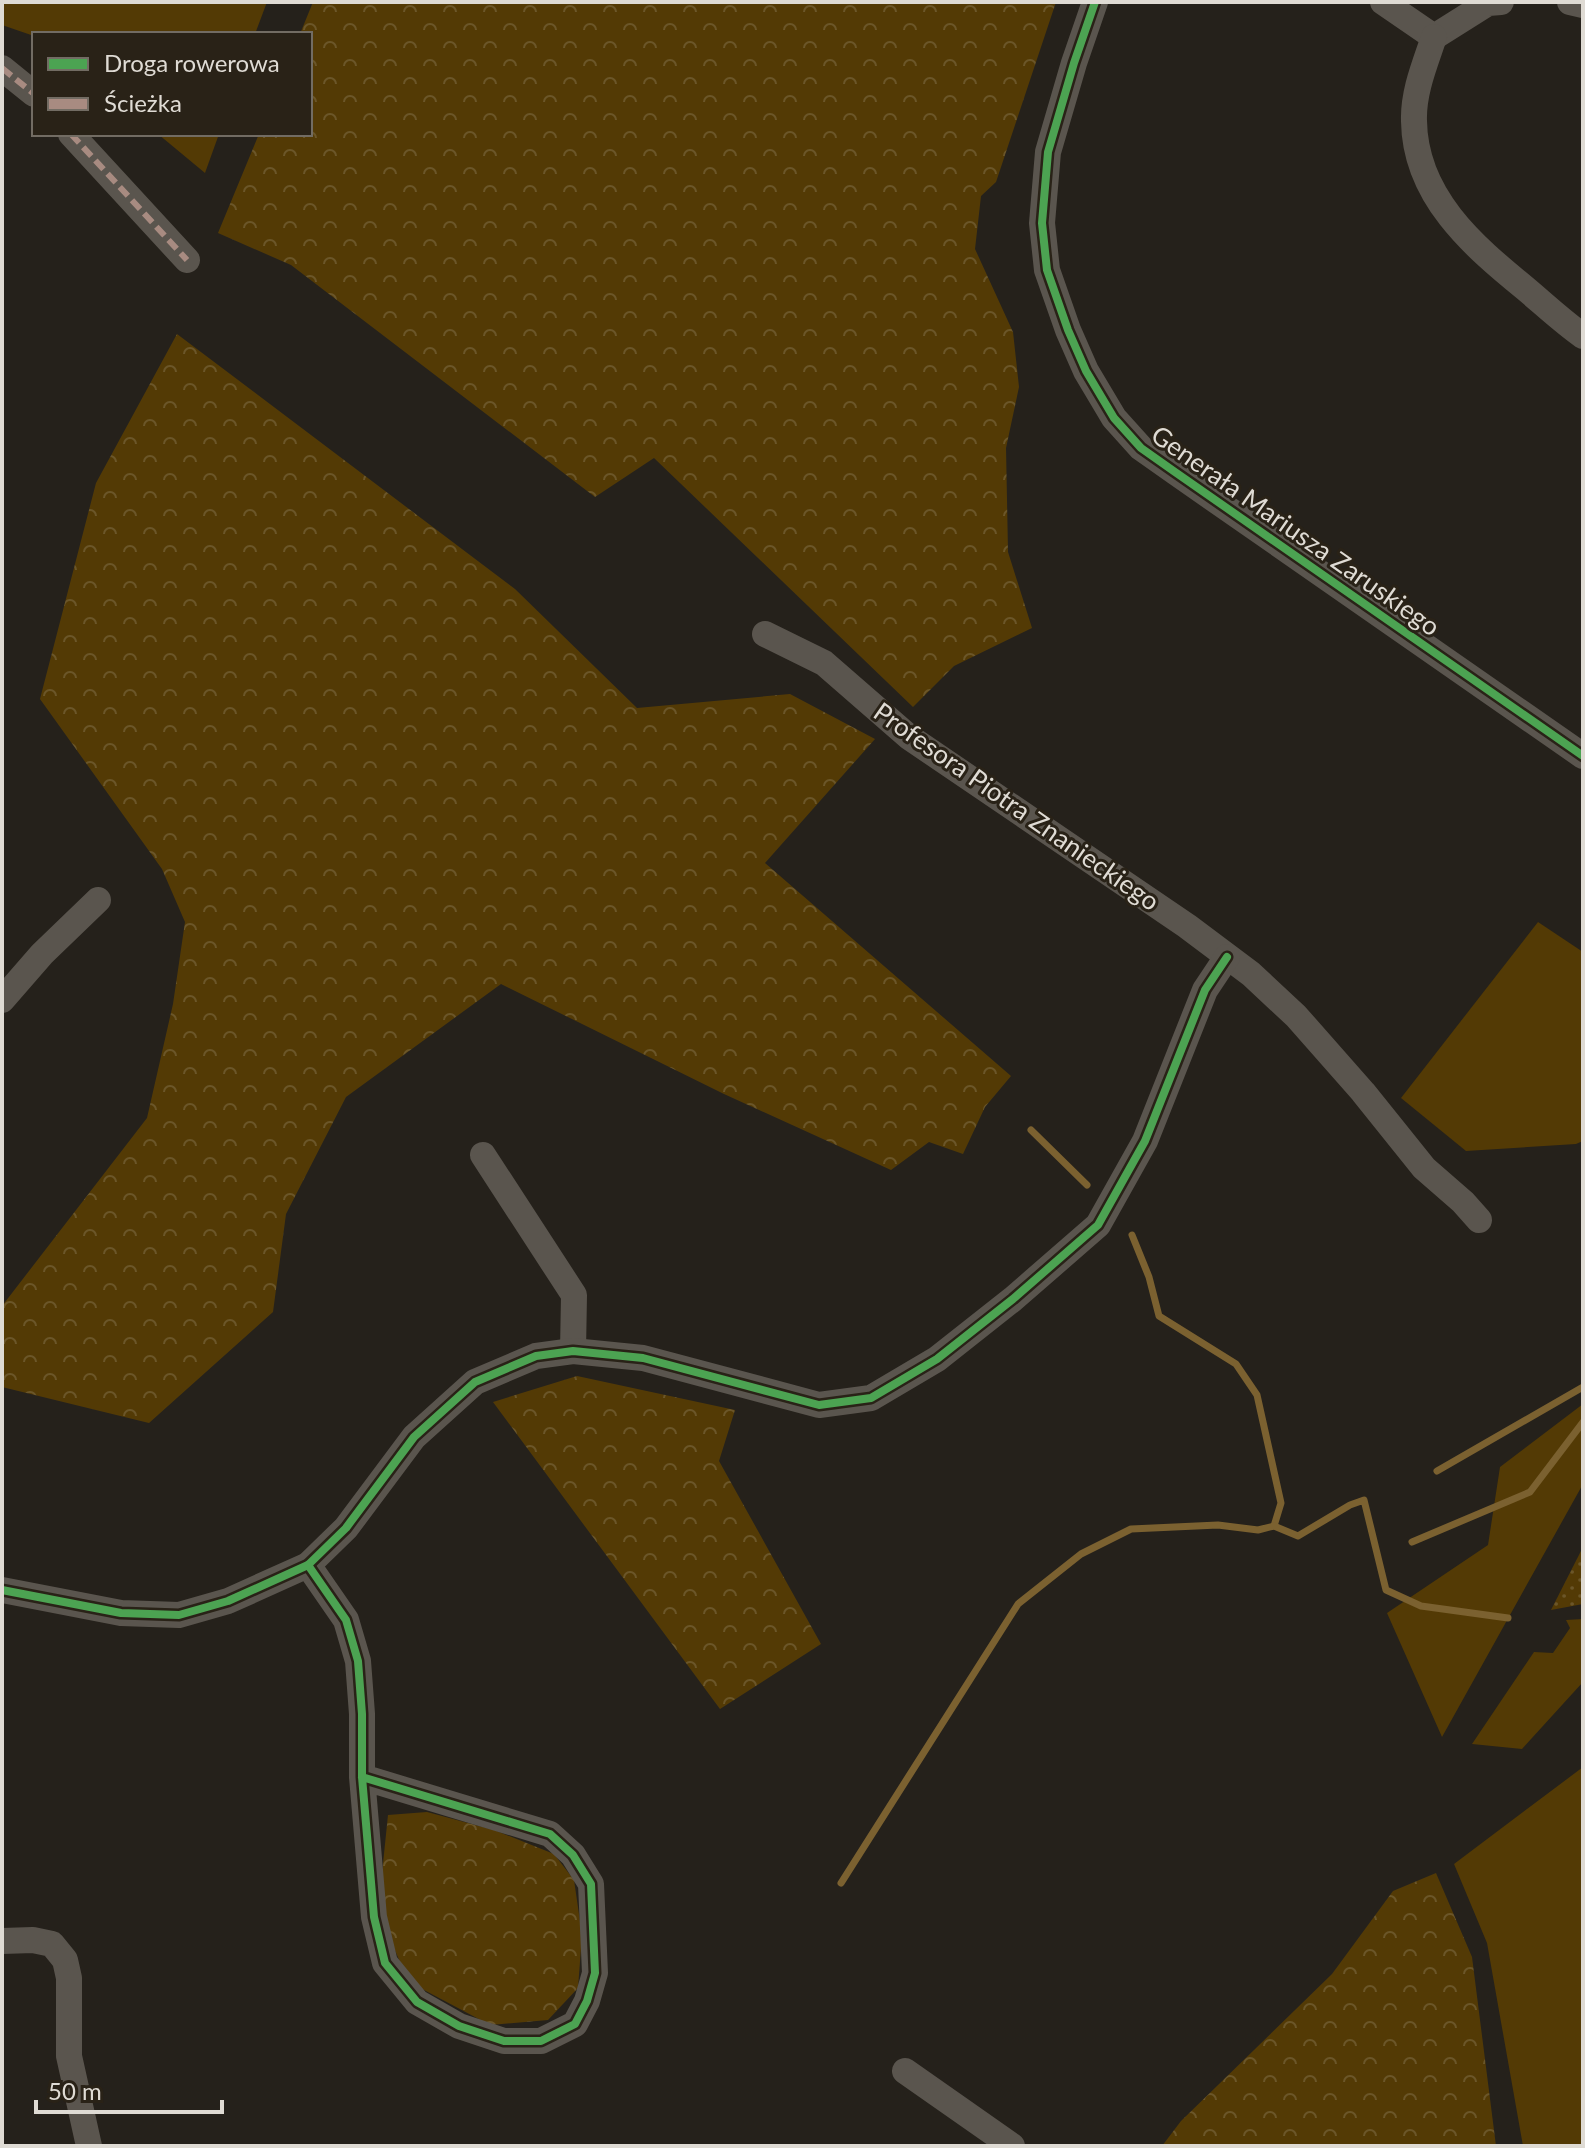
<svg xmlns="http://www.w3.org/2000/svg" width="1585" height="2148" font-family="Lato,sans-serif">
<defs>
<pattern id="forest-crowns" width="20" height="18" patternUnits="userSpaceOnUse" patternTransform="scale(2)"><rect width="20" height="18" fill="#533a05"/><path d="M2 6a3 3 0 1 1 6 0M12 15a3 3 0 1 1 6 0" fill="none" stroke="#6b5629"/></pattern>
<pattern id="park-dots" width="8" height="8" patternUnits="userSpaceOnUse" patternTransform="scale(2)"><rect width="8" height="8" fill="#533a05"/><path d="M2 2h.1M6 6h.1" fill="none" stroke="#6b5629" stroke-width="1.8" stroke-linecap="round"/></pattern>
</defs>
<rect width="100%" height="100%" fill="#25211b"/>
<g fill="#533a05">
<polygon points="2,2 267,2 255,34 34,34 34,36 2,25"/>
<polygon points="158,134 219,134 205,173"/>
<polygon points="1538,922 1583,952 1583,1141 1576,1144 1466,1151 1401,1098"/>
<polygon points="1583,1404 1583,1484 1442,1737 1387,1613 1488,1545 1500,1467"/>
<polygon points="1583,1619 1583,1682 1522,1749 1472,1744 1534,1652 1553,1653 1570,1628 1566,1620"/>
<polygon points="1583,1767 1583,2146 1523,2146 1487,1943 1454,1864"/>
</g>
<g fill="url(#forest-crowns)">
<polygon points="313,2 1056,2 996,182 981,196 975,249 1013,332 1019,387 1006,448 1008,552 1032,628 954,666 913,707 654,458 595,497 291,265 218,233 259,134 310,134 310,34 300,34"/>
<polygon points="177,334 515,589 637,708 790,694 875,739 765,863 1011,1076 985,1107 963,1154 929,1142 891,1170 724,1094 501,984 346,1097 286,1214 273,1312 149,1423 2,1387 2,1306 147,1118 173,1004 185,922 162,869 40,699 96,483"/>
<polygon points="577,1376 735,1410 719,1461 821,1644 720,1709 493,1402"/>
<polygon points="427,1812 494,1830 554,1854 574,1880 582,1935 578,1988 548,2020 490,2025 409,1982 393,1946 380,1893 388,1815"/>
<polygon points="1436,1873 1472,1957 1496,2146 1162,2146 1181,2121 1332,1974 1393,1891"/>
</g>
<polygon fill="url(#park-dots)" points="1583,1547 1583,1604 1551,1610"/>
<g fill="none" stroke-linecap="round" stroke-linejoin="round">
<g stroke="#7b6130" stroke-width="7">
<polyline points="1031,1130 1087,1185"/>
<polyline points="1132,1235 1149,1277 1159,1316 1236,1364 1257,1395 1281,1503 1274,1526"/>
<polyline points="1437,1471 1583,1387"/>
<polyline points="1412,1542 1530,1492 1583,1422"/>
<polyline points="841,1883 1018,1604 1081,1554 1131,1529 1218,1525 1258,1530 1274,1526 1298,1536 1350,1505 1364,1500 1386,1590 1421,1606 1508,1618"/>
</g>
<g stroke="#5a554e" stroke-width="26">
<polyline points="1095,2 1074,63 1048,152 1042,223 1047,270 1068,330 1086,371 1114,418 1141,448 1175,472 1583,756"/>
<polyline points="1383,2 1434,37 1488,3 1501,2"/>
<polyline points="1570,2 1583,5"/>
<path d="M1434 37C1425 64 1413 92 1414 121 1415 196 1472 245 1526 289 1545 305 1563 322 1583 336"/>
<polyline points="2,68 34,94"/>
<polyline points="71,134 187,260"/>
<polyline points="765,634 824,663 909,737 1187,926 1251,974 1296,1016 1363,1092 1424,1168 1463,1202 1479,1220"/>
<polyline points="2,1000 42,954 98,900"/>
<polyline points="483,1155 574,1295 573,1351"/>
<polyline points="308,1565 346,1620 358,1661 362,1714 362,1777 374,1917 385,1963 417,2002 459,2026 504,2041 541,2041 575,2024 587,2001 595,1973 591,1884 573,1855 550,1834 362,1777"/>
<polyline points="2,1590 121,1613 179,1615 228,1601 308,1565 346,1528 414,1437 475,1382 536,1356 573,1351 643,1358 819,1405 871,1398 937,1359 1013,1299 1098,1225 1145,1141 1205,990 1227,957"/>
<polyline points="2,1941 33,1940 52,1944 65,1960 69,1978 69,2056 89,2146"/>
<polyline points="905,2071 1012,2146"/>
</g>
<g stroke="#a88b81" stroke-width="6" stroke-dasharray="12 6" stroke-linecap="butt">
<polyline points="2,68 34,94"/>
<polyline points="71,134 187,260"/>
</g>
<defs>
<g id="cycleway">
<polyline points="1095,2 1074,63 1048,152 1042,223 1047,270 1068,330 1086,371 1114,418 1141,448 1175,472 1583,756"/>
<polyline points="308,1565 346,1620 358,1661 362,1714 362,1777 374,1917 385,1963 417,2002 459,2026 504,2041 541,2041 575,2024 587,2001 595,1973 591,1884 573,1855 550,1834 362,1777"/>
<polyline points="2,1590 121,1613 179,1615 228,1601 308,1565 346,1528 414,1437 475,1382 536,1356 573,1351 643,1358 819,1405 871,1398 937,1359 1013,1299 1098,1225 1145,1141 1205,990 1227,957"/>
</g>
</defs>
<use href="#cycleway" stroke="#292217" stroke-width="13"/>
<use href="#cycleway" stroke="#4ca352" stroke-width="8"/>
</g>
<g text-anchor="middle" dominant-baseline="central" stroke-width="6" stroke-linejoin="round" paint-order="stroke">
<g font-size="26" fill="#dfdbd4" stroke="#292217">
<text transform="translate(1296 530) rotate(35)">Generała Mariusza Zaruskiego</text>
<text transform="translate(1017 806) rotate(35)">Profesora Piotra Znanieckiego</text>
</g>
</g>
<rect width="1585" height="2148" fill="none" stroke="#dfdbd4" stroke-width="8"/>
<rect x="32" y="32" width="280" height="104" fill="#292217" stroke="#726c63" stroke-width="2"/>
<rect x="48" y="58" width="40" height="12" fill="#4ca352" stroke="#726c63" stroke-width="2"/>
<text x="104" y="72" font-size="24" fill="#dfdbd4">Droga rowerowa</text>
<rect x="48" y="98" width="40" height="12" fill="#a88b81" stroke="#726c63" stroke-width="2"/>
<text x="104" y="112" font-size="24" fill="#dfdbd4">Ścieżka</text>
<path d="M36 2100v12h186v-12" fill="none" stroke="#dfdbd4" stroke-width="4"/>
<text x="48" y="2100" font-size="24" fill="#dfdbd4" stroke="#292217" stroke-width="6" paint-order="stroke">50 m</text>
</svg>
